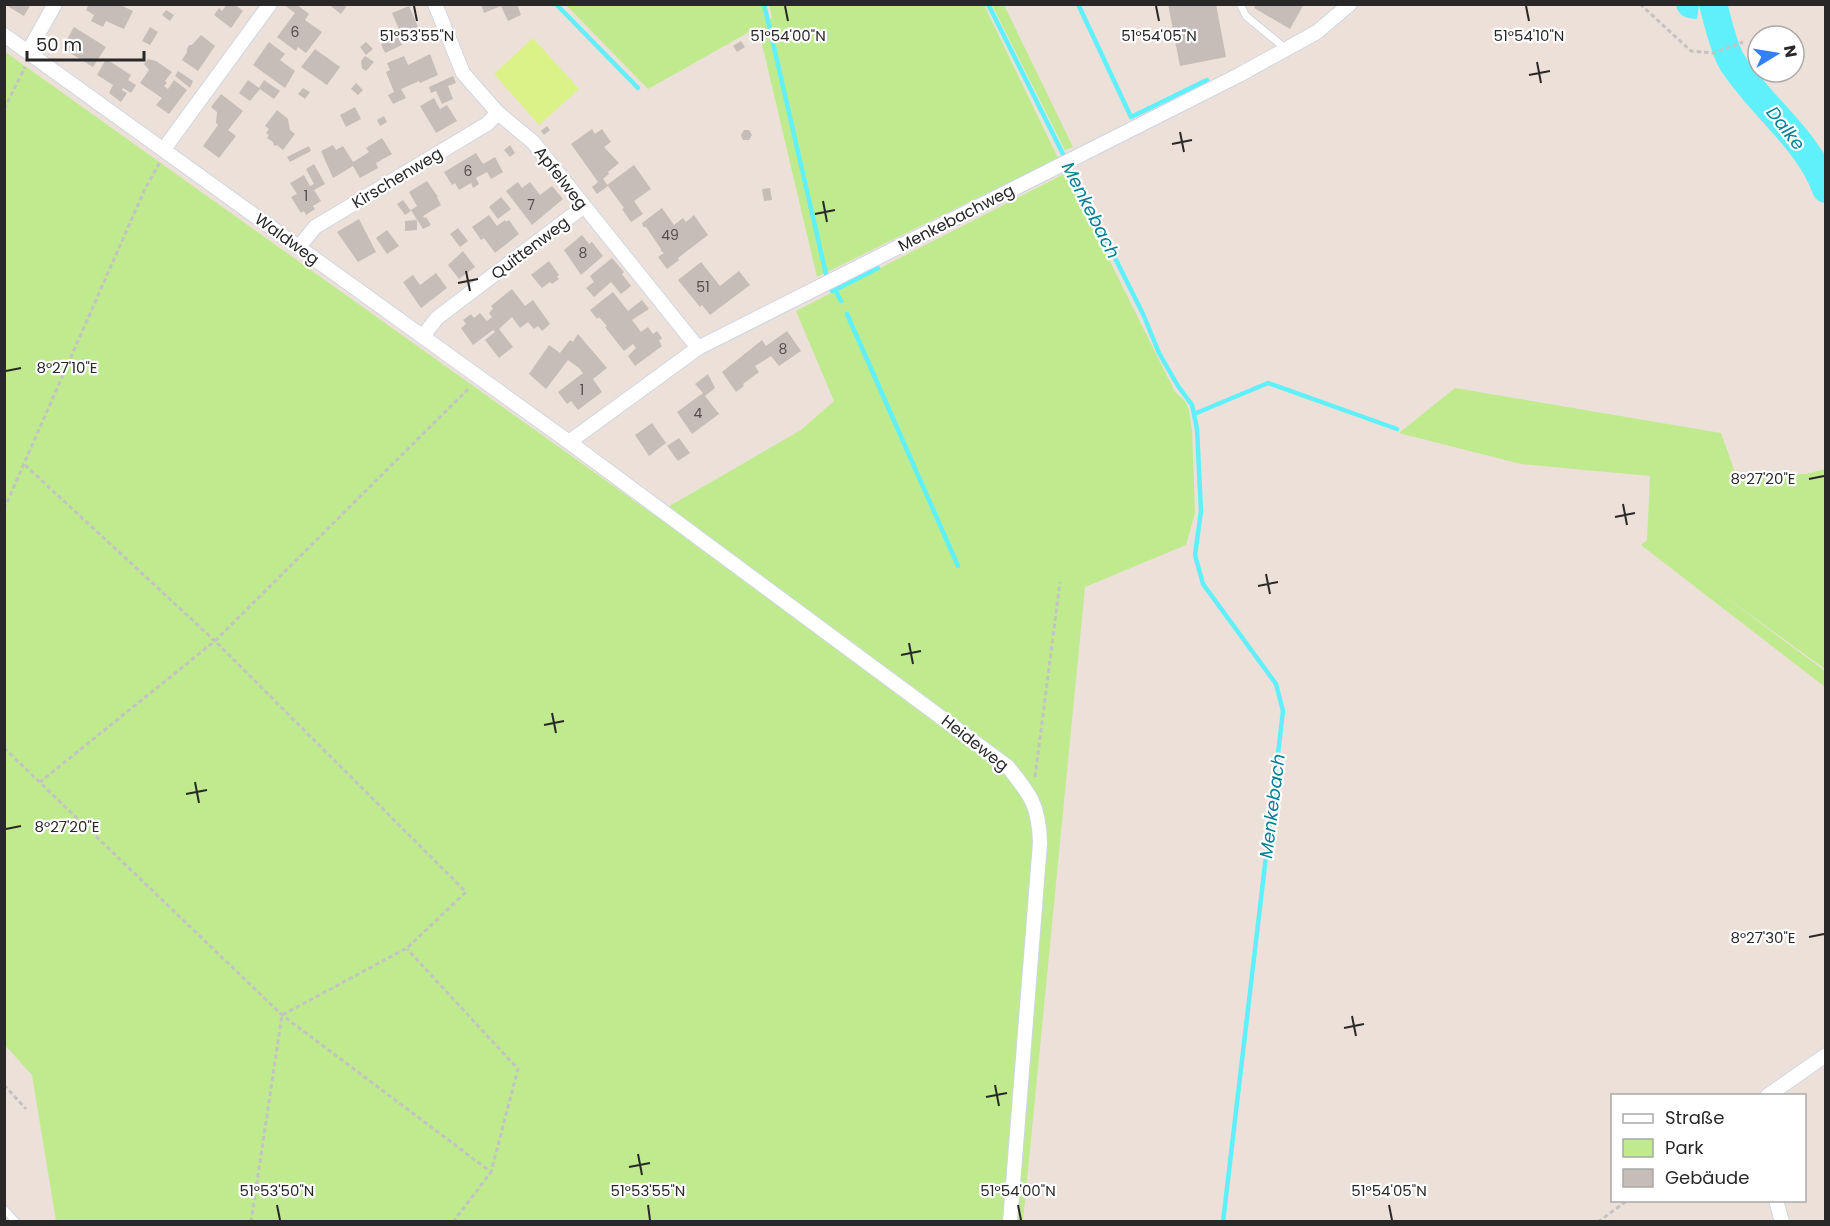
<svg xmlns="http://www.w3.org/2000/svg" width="1830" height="1226" font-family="Poppins,sans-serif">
<rect width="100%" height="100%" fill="#ede0d8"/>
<g fill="#bfea8e">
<polygon points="566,5 762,5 766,21 772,18 769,5 984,5 1058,158 817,277 758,27 648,89"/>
<polygon points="992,5 1004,5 1073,147 1065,150"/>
<polygon points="4,51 654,515 801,430 834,401 796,311 1066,173 1175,392 1185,401 1189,410 1192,431 1195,513 1186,545 1085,587 1023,1221 56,1221 32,1075 4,1044"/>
<polygon points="1455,388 1721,433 1736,475 1806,474 1825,469 1825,669 1709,585 1825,671 1825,687 1641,545 1647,540 1650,476 1521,464 1399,433"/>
</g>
<polygon fill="#daf288" points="533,38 579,89 539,125 494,74"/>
<g fill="#5ff0fb">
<path d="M1676 5H1699L1697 19C1687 19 1678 16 1676 5Z"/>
<path d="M1708 5H1718C1727 39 1744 70 1767 98L1759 105 1723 55Z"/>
</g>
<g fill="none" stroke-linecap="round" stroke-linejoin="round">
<g stroke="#5ff0fb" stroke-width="4.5">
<polyline points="556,4 638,88"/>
<polyline points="764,4 826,274"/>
<polyline points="988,4 1143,314 1159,353 1178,386 1192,405 1197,429 1201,511 1195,555 1203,584 1276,684 1283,711 1223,1222"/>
<polyline points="1078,4 1131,117 1207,80"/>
<polyline points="835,290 878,268"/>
<polyline points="832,291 835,290 841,301"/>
<polyline points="847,314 958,566"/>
<polyline points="1194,414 1268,383 1397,429"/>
</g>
<path stroke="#5ff0fb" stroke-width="28" d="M1713 4C1718 22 1723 46 1732 62 1760 106 1808 139 1826 189"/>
</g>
<g fill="#c7bdb8">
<polygon points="4,4 31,4 24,16"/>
<polygon points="89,4 118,4 133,11 124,29 106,21 103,27 91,21 94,15 86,10"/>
<polygon points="227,4 234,4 243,11 231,28 214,15 219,8 222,11"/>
<polygon points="283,4 296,4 309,14 305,20 322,32 306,53 298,47 296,51 277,37 295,13"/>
<polygon points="328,4 348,4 341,14"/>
<polygon points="481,4 517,4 521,15 508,21 501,6 484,13"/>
<polygon points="1168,4 1216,4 1226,57 1180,66"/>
<polygon points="1256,4 1304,4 1290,29 1254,8"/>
<polygon points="409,6 418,27 401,34 392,13"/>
<polygon points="166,10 174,15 170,21 162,15"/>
<polygon points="74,27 106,47 93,67 62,48"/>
<polygon points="150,27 158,32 150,45 142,41"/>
<polygon points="201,35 215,46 198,71 182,60 187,52 187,49 189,45 192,45"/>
<polygon points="398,37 402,45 385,53 381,44"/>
<polygon points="741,41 745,47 737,52 733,46"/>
<polygon points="269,42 285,54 280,60 295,71 285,88 253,65"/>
<polygon points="366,42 373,49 366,55 360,47"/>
<polygon points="315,49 340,67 327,85 301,67"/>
<polygon points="430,54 438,75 420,83 419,81 401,89 406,98 393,104 388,95 394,92 386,72 390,70 387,63 404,56 408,65"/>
<polygon points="365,56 374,62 366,71 362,68 361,61"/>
<polygon points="106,59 131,75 128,80 136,85 131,93 123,88 122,90 127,93 121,102 109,93 113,85 97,75"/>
<polygon points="148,59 156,61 172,72 165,81 167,83 164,86 168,89 174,80 187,90 169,114 156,105 162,98 140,83 149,70 144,64"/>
<polygon points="178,71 193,81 190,88 175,76"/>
<polygon points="453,76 456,83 448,86 453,99 442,104 436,91 431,93 429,87"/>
<polygon points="248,80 259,88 264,80 280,91 274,99 260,89 250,101 239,93"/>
<polygon points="356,83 363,90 358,95 351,89"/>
<polygon points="303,88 310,92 305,99 298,94"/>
<polygon points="221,94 243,111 228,130 236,136 219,158 203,146 218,125 216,123 217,112 211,107"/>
<polygon points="434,98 440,109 447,105 457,121 436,133 420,106"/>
<polygon points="355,107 361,119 346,127 340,115"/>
<polygon points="277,110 288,119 290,130 295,134 283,150 277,145 274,146 273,142 267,138 269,135 266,133 269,129 265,126"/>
<polygon points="384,116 387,122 380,126 377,120"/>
<polygon points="547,126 550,130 544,135 541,131"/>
<polygon points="592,129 595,134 602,129 611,142 604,147 619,163 608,172 609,174 603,179 608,186 607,185 634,165 651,189 634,201 643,214 631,222 622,209 624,208 608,186 597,194 592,187 598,182 571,144"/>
<polygon points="744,130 749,130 752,135 749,140 743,140 741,135"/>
<polygon points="382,138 392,154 376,163 378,168 360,178 353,166 333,178 321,151 333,145 336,150 343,146 353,162 369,152 366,148"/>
<polygon points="510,145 515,153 510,157 504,150"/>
<polygon points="309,146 311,151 290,162 287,157"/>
<polygon points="476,153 483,164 495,157 503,172 491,179 487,172 476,178 479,184 473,188 471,183 459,190 455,183 452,185 444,172"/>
<polygon points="314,164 325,184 314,190 321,201 313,206 315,209 306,215 304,211 301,213 291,197 297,194 290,183 304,175 310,186 314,184 306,169"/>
<polygon points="427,181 438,197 437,197 441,205 423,216 424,218 426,217 431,225 423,229 411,210 417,206 409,192"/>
<polygon points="518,182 522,188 530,182 540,195 552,186 563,199 532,225 506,191"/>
<polygon points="770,188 772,200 764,201 762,189"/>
<polygon points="501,197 511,209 498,219 489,207"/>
<polygon points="403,200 411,211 405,215 397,204"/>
<polygon points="662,208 674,225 683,218 686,222 694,215 708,235 678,258 679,260 667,269 658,257 664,253 661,251 661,249 646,227 643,227 642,223"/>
<polygon points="489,215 497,226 505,220 506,222 509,220 519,234 495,253 484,238 481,240 472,227"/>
<polygon points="359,219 376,252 358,262 337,232"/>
<polygon points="417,220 417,230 405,231 405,221"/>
<polygon points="458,228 468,241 460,247 450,234"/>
<polygon points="387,230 399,246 387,254 376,238"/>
<polygon points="582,235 589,244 592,242 603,256 581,275 564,250"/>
<polygon points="463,251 475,267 459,279 448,265"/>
<polygon points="612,258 624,272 622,274 631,286 621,294 611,282 594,297 586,288 594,282 590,276"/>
<polygon points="549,261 559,275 557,277 559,279 552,284 550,282 542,288 531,275"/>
<polygon points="701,262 720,286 739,271 750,285 710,315 702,305 700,307 678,280"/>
<polygon points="436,273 447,288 421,308 403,282 413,275 420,285"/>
<polygon points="512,289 525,306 533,300 550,324 542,331 538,326 534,329 528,322 520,328 512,317 499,329 513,347 499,358 485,340 495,332 493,330 473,345 461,328 466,324 463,320 471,314 474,318 480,313 487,321 492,317 489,313 493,309 491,306"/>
<polygon points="613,292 628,311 642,300 649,309 632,320 641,332 648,327 653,334 657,331 662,338 659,341 662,346 635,366 628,356 636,348 633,344 624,351 605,327 607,326 599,317 597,319 590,310"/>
<polygon points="787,331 801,351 779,366 771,356 755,366 759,372 743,384 744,386 736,392 722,372 762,340 766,346"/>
<polygon points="578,334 607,368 593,379 602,392 578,410 571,401 567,404 558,392 583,373 579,368 568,360 546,389 529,374 549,345 560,353 570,340 573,342"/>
<polygon points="708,374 715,388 705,396 719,414 692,434 677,412 703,393 695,384"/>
<polygon points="652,423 666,443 649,456 635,435"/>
<polygon points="679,438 690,453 678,461 667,446"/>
</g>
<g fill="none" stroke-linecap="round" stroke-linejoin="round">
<defs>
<g id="lane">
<polyline points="1240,4 1246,16 1286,49"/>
<polyline points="4,1209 16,1222"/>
</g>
<g id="street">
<polyline points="435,4 463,73 498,113 533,142 698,348"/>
<path d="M4 35 569 442 1008 767C1031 795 1039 806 1040 843L1010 1222"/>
<polyline points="28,52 55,4"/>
<polyline points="164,149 270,4"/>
<polyline points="299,247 315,227 487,124 498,113"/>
<polyline points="423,336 437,318 583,207"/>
<polyline points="569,442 698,348 1239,75 1317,32 1350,4"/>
<polyline points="1767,1096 1826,1055"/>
<polyline points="1776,1200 1782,1222"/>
</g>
</defs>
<use href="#lane" stroke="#cdd6e3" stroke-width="9"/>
<use href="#street" stroke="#cdd6e3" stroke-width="16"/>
<g stroke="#c3c3c3" stroke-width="3" stroke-dasharray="4.5 3" stroke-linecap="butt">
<polyline points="1640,4 1691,51 1713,53 1743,42"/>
<polyline points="4,109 25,67"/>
<polyline points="25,465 215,641 40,782"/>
<polyline points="4,509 144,191 160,162"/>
<polyline points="4,748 282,1015 491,1172 518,1069 407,949"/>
<polyline points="1035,777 1060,582"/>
<polyline points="4,1085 26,1109"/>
<polyline points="251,1222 282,1015 407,948 466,892 215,641 470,387"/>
<polyline points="453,1222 491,1172"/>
<polyline points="1598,1222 1628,1200"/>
</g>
<use href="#lane" stroke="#fff" stroke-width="7"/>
<use href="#street" stroke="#fff" stroke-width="14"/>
</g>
<path fill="none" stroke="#282828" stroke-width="2" d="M414 6 417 21M785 6 788 21M1156 6 1159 21M1526 6 1529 21M1537 62 1541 83M1529 75 1550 71M1180 132 1184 152M1172 144 1192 140M823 201 827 222M815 214 835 210M466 271 470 291M458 283 478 279M6 371 21 368M1809 479 1824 476M1623 504 1627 525M1615 517 1635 513M1266 574 1270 594M1258 586 1278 582M909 643 913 664M901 655 921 651M552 713 556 733M544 725 564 721M195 782 199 803M186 794 207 790M6 829 21 826M1809 937 1824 934M1352 1016 1356 1036M1344 1028 1364 1024M995 1085 999 1106M986 1097 1007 1093M638 1154 642 1175M629 1167 650 1163M277 1205 280 1220M648 1205 650 1220M1018 1205 1021 1220M1389 1205 1392 1220"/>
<g text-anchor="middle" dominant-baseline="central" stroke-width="4.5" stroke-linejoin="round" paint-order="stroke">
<g font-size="14" fill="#504d4c">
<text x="295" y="32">6</text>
<text x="468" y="171">6</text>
<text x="306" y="196">1</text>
<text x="531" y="205">7</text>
<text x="670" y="235">49</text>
<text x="583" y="253">8</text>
<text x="703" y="287">51</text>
<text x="783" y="349">8</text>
<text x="582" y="390">1</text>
<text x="698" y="413">4</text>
</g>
<g font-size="16" fill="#282828" stroke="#fff">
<text transform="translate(397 178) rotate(-31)">Kirschenweg</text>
<text transform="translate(561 178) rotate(52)">Apfelweg</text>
<text transform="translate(956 218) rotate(-27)">Menkebachweg</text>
<text transform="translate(287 239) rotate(36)">Waldweg</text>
<text transform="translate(530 248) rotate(-37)">Quittenweg</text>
<text transform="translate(975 743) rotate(38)">Heideweg</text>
</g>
<g font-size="18" font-style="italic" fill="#028095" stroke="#fff">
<text transform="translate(1786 128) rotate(52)">Dalke</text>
<text transform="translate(1091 210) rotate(63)">Menkebach</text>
<text transform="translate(1272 806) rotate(-83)">Menkebach</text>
</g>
</g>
<g font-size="15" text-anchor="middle" fill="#282828" stroke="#fff" stroke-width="4.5" stroke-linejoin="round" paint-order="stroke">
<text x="417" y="41">51°53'55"N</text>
<text x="788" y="41">51°54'00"N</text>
<text x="1159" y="41">51°54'05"N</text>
<text x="1529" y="41">51°54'10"N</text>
<text x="67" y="373">8°27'10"E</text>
<text x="1763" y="484">8°27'20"E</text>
<text x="67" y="832">8°27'20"E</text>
<text x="1763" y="943">8°27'30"E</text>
<text x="277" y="1196">51°53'50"N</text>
<text x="648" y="1196">51°53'55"N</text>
<text x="1018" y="1196">51°54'00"N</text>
<text x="1389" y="1196">51°54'05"N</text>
</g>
<rect width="1830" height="1226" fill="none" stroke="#282828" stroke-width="12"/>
<rect x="1611" y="1094" width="195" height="108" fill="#ffffff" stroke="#a9a9a9" stroke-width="1.5"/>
<rect x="1623" y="1114" width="30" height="9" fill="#ffffff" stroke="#a9a9a9" stroke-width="1.5"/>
<text x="1665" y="1124" font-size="18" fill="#282828">Straße</text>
<rect x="1623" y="1139" width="30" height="18" fill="#bfea8e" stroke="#a9a9a9" stroke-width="1.5"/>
<text x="1665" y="1154" font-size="18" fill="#282828">Park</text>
<rect x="1623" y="1169" width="30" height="18" fill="#c7bdb8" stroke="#a9a9a9" stroke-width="1.5"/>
<text x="1665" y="1184" font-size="18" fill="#282828">Gebäude</text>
<g transform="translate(1776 54) rotate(79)"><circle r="28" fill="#ffffff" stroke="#a9a9a9" stroke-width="1.5"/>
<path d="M0-4.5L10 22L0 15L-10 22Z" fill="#3280ff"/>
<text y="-9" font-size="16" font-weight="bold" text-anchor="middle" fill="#282828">N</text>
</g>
<path d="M27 51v9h117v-9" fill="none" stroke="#282828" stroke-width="3"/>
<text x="36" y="51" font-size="18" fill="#282828" stroke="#ffffff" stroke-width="4.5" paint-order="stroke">50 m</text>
</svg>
